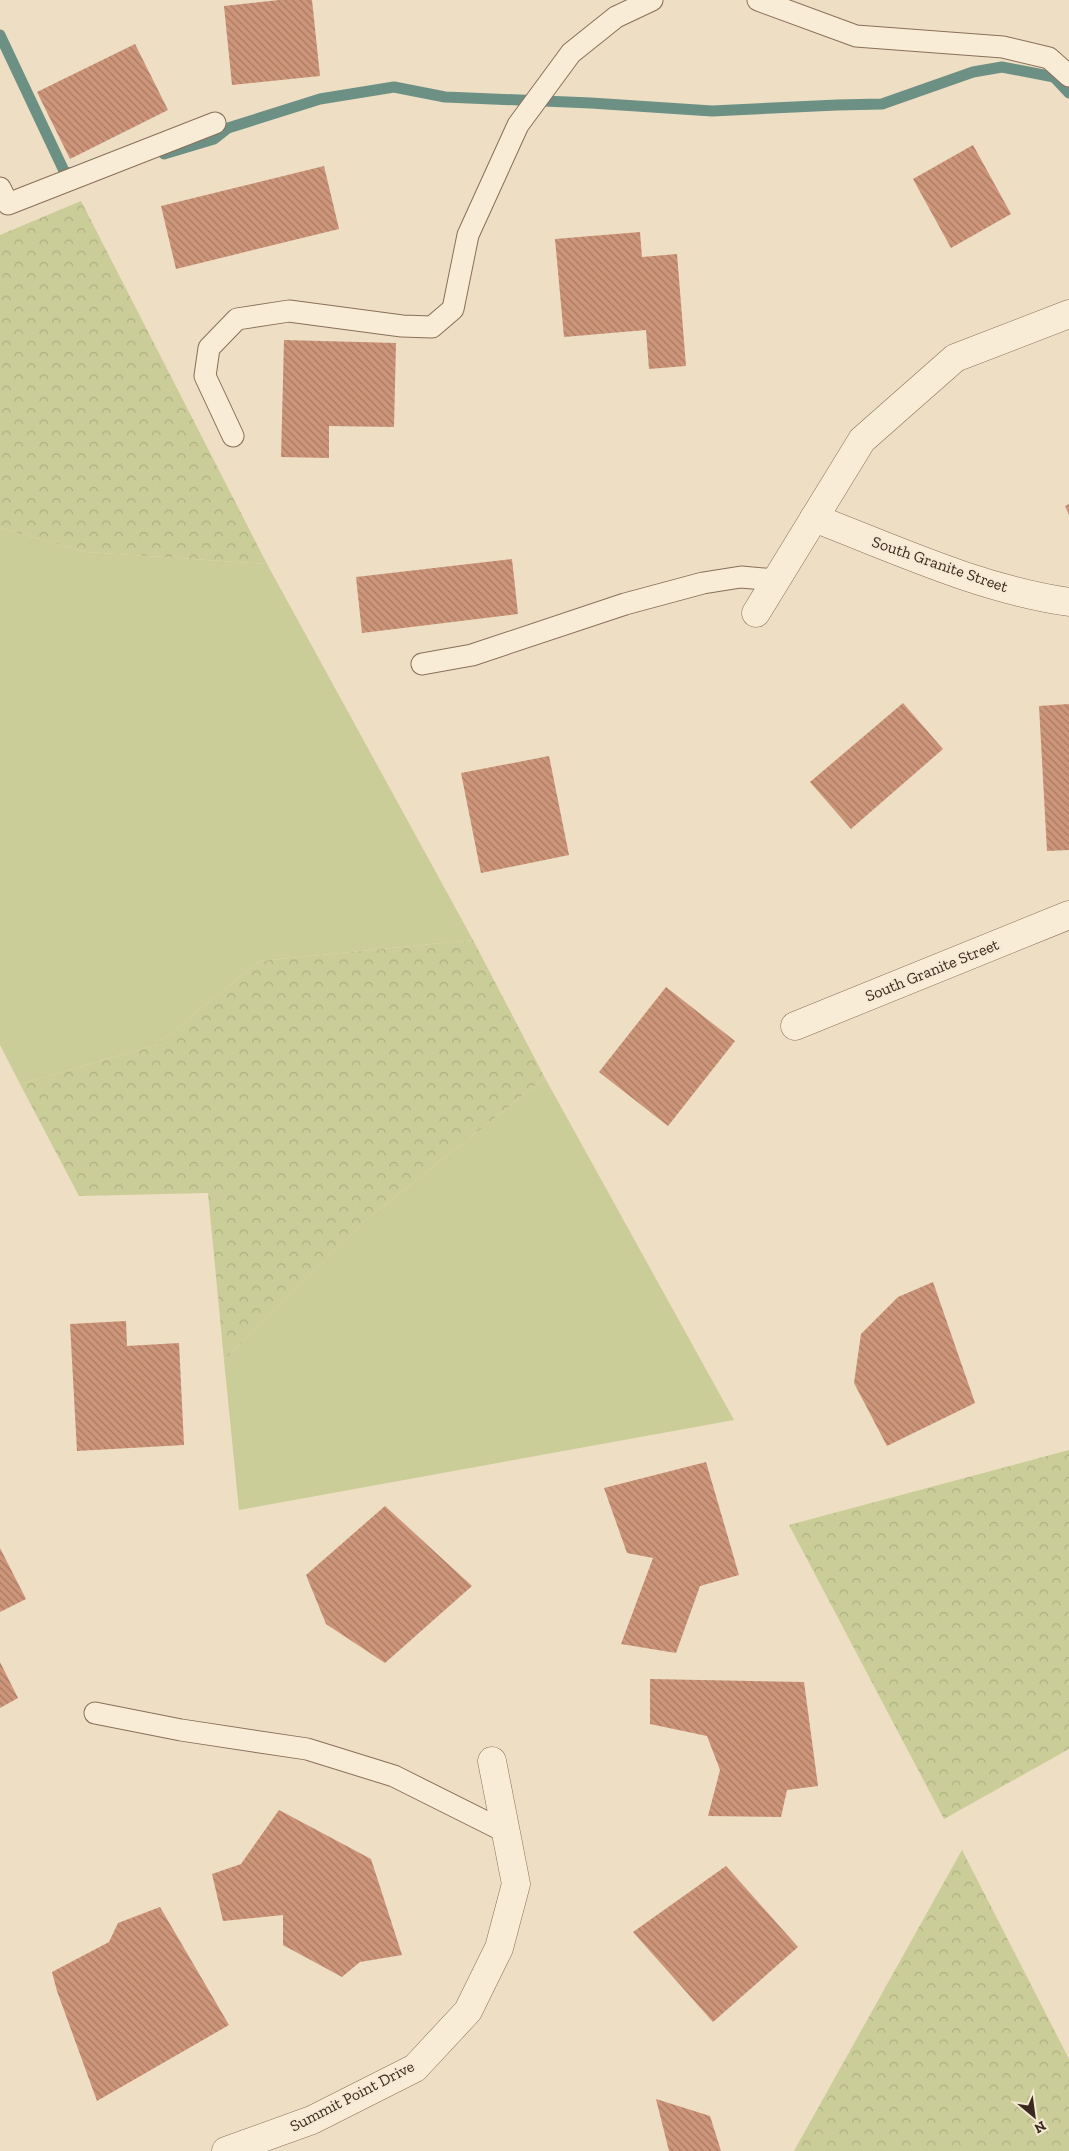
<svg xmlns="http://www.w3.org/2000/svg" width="1069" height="2151" font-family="'Zilla Slab',serif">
<defs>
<pattern id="forest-crowns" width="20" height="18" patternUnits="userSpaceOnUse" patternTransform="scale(1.25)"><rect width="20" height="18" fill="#cacd97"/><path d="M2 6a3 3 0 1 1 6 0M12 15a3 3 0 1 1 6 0" fill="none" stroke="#aeb082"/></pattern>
<pattern id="building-back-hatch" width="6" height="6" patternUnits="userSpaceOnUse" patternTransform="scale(1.25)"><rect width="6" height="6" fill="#cd9579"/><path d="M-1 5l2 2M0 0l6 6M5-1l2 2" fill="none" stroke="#a77a63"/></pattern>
</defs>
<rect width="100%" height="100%" fill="#eedec3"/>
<g fill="#cacd97">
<polygon points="0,528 87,552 267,564 473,940 260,961 156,1045 20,1084 0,1045"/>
<polygon points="545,1078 734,1420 239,1510 224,1360 366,1220"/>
</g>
<g fill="url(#forest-crowns)">
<polygon points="81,201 267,564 87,552 0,528 0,235"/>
<polygon points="473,940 545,1078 366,1220 224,1360 208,1193 79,1196 20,1084 156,1045 260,961"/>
<polygon points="1069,1450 1069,1749 944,1819 789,1525"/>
<polygon points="962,1850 1069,2059 1069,2151 794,2151"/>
</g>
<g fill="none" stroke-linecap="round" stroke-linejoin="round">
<g stroke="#6c9084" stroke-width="11">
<polyline points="0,35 65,173 78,172"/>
<polyline points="164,154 214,139 228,128 320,99 394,87 445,97 591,103 712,111 837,105 882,104 973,72 1002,67 1054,77 1069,93"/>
</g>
</g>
<g fill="url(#building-back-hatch)">
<polygon points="279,0 312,0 320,76 232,85 224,6"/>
<polygon points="135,44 168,110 70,159 37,92"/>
<polygon points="973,145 1011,214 951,248 913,179"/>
<polygon points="324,166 339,229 176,269 161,206"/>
<polygon points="640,232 642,257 677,254 686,366 649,369 646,330 564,337 555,239"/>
<polygon points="284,340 396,343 394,427 329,426 329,458 281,457"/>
<polygon points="1069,504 1069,515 1065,506"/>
<polygon points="512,559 518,614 362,633 356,577"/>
<polygon points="903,703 943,749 851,829 810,782"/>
<polygon points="1069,704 1069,850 1047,851 1039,706"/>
<polygon points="549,756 569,855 481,873 461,773"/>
<polygon points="666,987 735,1041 668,1126 599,1072"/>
<polygon points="933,1282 975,1403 887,1446 854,1383 861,1334 898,1297"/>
<polygon points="126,1321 127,1346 179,1343 184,1445 77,1451 70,1324"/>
<polygon points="706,1462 739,1575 700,1586 676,1653 621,1644 653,1558 627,1553 604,1488"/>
<polygon points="385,1506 472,1586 385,1663 326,1624 306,1575"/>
<polygon points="0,1548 26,1599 0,1612"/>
<polygon points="0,1662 18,1698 0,1708"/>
<polygon points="650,1679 804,1682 818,1786 787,1790 781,1817 708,1816 720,1770 707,1736 650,1724"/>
<polygon points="279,1810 371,1859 402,1955 360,1962 342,1977 283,1945 283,1915 223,1921 212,1874 241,1864"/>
<polygon points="726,1866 798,1947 713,2022 633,1932"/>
<polygon points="160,1907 229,2025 97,2101 57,1991 52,1972 109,1942 118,1923"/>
<polygon points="656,2099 710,2116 721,2151 669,2151"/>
</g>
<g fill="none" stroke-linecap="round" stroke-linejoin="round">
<defs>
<g id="service">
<polyline points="758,0 856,36 1003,47 1049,58 1069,76"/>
<polyline points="0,188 8,204 215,123"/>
<polyline points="233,436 205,376 209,348 237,319 289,311 402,326 432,327 453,309 468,235 518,125 571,53 616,17 652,0"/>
<polyline points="422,664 472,655 625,604 703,583 741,577 776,580"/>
<polyline points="95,1713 181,1730 307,1749 394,1776 506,1832"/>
</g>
<g id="minor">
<path d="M814 518C897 550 980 589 1069 602"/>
<polyline points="756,613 862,440 955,358 1069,314"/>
<polyline points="795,1026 1069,915"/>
<polyline points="226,2151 312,2120 415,2068 468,2011 499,1948 516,1884 492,1761"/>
</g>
</defs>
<use href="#service" stroke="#896f5a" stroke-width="23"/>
<use href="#minor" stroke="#896f5a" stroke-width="29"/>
<use href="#service" stroke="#f9ecd7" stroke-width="21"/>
<use href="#minor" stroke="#f9ecd7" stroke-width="28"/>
</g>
<g text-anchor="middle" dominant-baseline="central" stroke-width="4" stroke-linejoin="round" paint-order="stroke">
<g font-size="16" fill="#39291e" stroke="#f6e9d3">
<text transform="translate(940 564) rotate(19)">South Granite Street</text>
<text transform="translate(932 970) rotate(-22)">South Granite Street</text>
<text transform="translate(352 2096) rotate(-27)">Summit Point Drive</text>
</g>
</g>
<g transform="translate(1034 2116) rotate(151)" stroke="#f6e9d3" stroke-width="4" paint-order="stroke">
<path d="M0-4L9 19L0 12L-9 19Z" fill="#39291e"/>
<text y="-8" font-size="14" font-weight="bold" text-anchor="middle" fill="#39291e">N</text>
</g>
</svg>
